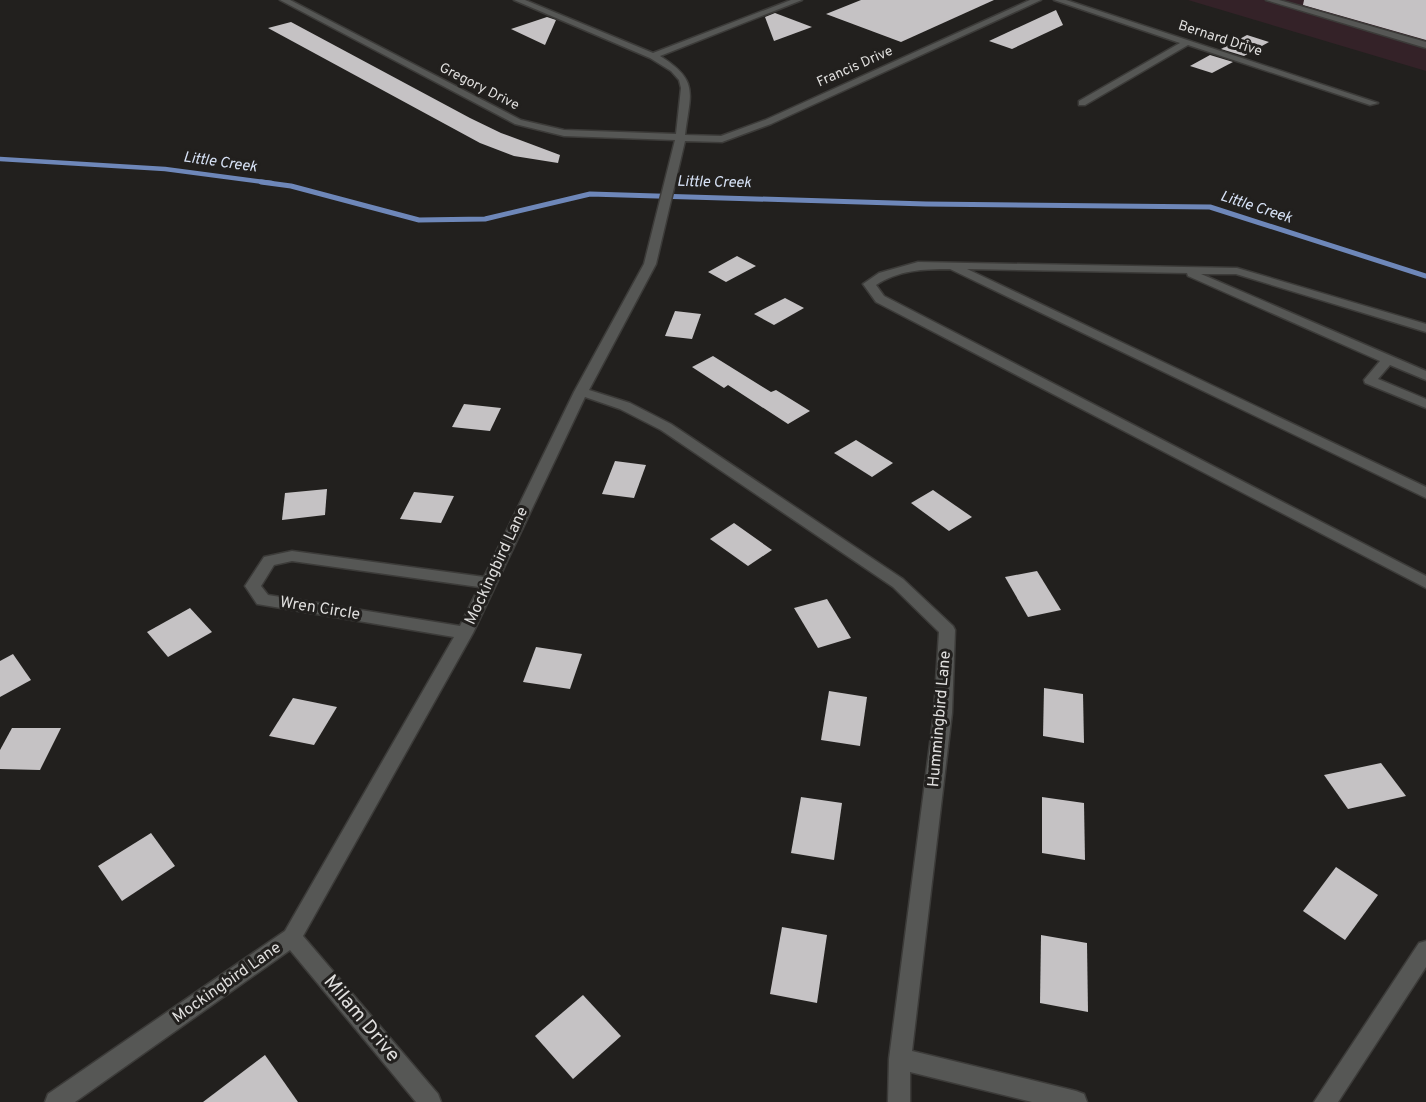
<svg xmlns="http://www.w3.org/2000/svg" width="1426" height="1102" font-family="Overpass,sans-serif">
<rect width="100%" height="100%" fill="#22201e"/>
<polygon fill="#342228" points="1188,0 1426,0 1426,71"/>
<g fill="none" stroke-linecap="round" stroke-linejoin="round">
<polyline stroke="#6e87b9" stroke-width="4.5" points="0,159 165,169 272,183"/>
<polyline stroke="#6e87b9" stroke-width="5" points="261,182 291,186 419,220 485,219 590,194 926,204 1210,207 1426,276"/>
</g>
<g fill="#c5c2c4">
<polygon points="861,0 994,0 901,42 826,14"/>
<polygon points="1304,0 1426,0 1426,40 1303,5"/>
<polygon points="1056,10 1063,25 1012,49 989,41"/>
<polygon points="775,13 812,27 774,41 765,17"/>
<polygon points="547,17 556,20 545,45 511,29"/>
<polygon points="291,22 470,118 501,133 560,155 558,163 514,156 480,143 268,28"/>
<polygon points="1247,35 1269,42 1244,56 1221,49"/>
<polygon points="1210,55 1233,62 1212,73 1190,66"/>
<polygon points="737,256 756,266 726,282 708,272"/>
<polygon points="785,298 804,308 774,325 754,314"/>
<polygon points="675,311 701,314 692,339 665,336"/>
<polygon points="713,356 771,392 776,390 810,411 788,424 728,385 724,388 692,367"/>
<polygon points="464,404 501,408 490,431 452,427"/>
<polygon points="856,440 893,463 872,477 834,453"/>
<polygon points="615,461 646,465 634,498 602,494"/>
<polygon points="327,489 325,515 282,520 285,493"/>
<polygon points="933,490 972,517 949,531 911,503"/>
<polygon points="414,492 454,496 441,523 400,519"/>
<polygon points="734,523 772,550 748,566 710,539"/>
<polygon points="1037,571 1061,610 1028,617 1005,577"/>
<polygon points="827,599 851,638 818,648 794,608"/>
<polygon points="190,608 212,632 168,657 147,632"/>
<polygon points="536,647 582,654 570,689 523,682"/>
<polygon points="13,654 31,680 0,697 0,661"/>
<polygon points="1044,688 1083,694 1084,743 1043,736"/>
<polygon points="829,691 867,697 860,746 821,740"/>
<polygon points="293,698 337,707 314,745 269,736"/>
<polygon points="12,728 61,728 40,770 0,769 0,750"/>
<polygon points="1381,763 1406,796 1348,809 1324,775"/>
<polygon points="801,797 842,803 834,860 791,853"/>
<polygon points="1042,797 1084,803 1085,860 1042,853"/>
<polygon points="151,833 175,866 122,901 98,866"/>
<polygon points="1336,867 1378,895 1345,940 1303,911"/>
<polygon points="782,927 827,935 817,1003 770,994"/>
<polygon points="1041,935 1087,943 1088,1012 1040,1003"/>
<polygon points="583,995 621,1036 573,1079 535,1036"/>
<polygon points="265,1055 298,1102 203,1102"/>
</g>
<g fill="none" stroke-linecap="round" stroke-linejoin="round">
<defs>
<g id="minor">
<path d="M280 0H290L521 120 564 130 676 134 681 88 679 80 671 71 650 58 514 0H525L653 53 791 0H802L660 56C700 81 690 93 685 135L721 136 765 120 1030 0H1041L771 124 722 142 685 141 656 264 589 390 630 403 671 424 903 579 953 626 955 630 952 713 912 1051 1076 1091 1084 1094 1087 1102H1032L910 1072V1102H888L889 1059 934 713 939 632 893 587 661 430 620 409 585 397 473 633 303 936 438 1094 441 1102H416L290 950 75 1102H45L48 1094 285 931 454 637 257 604 245 586 264 557 292 551 484 577 574 392 644 264 675 140 564 136 515 124ZM292 561 479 587 460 626 268 595 261 586 274 565Z"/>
<polygon points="1054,0 1066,0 1378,103 1370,105 1188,45 1085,105 1079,105 1079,101 1180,43"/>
<polygon points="1266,0 1279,0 1426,42 1426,48"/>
<path d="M918 262 1237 268 1426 324V332L1236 274H1201L1426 371V380L1390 365 1378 379 1426 399V408L1365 383 1364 380 1380 361 1188 276 1187 273 967 269 1426 487V498L950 269C923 269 899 270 876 285L884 296 1426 576V588L876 302 863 284 879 273Z"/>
<polygon points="1426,941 1426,967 1338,1102 1314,1102 1419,943"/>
</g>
</defs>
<use href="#minor" stroke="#3c3b39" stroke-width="3"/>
<use href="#minor" fill="#565755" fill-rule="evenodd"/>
</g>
<g text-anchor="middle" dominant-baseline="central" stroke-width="6" stroke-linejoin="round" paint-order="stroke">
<g font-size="14" fill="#dfdedd" stroke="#22201e">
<text transform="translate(1220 39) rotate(18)">Bernard Drive</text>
<text transform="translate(855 67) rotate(-24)">Francis Drive</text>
<text transform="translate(479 87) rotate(27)">Gregory Drive</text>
</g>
<g font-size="15" font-style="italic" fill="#d7e2f6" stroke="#22201e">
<text transform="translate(220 163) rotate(8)">Little Creek</text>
<text transform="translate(714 183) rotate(1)">Little Creek</text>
<text transform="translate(1256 208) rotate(18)">Little Creek</text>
</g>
<g font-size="16" fill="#dfdedd" stroke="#22201e">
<text transform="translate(497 566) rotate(-65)">Mockingbird Lane</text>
<text transform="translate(320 609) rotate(9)">Wren Circle</text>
<text transform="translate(940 719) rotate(-85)">Hummingbird Lane</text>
<text transform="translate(227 983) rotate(-35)">Mockingbird Lane</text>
</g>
<g font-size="20" fill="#dfdedd" stroke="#22201e">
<text transform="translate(361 1019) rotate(50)">Milam Drive</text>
</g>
</g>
</svg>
